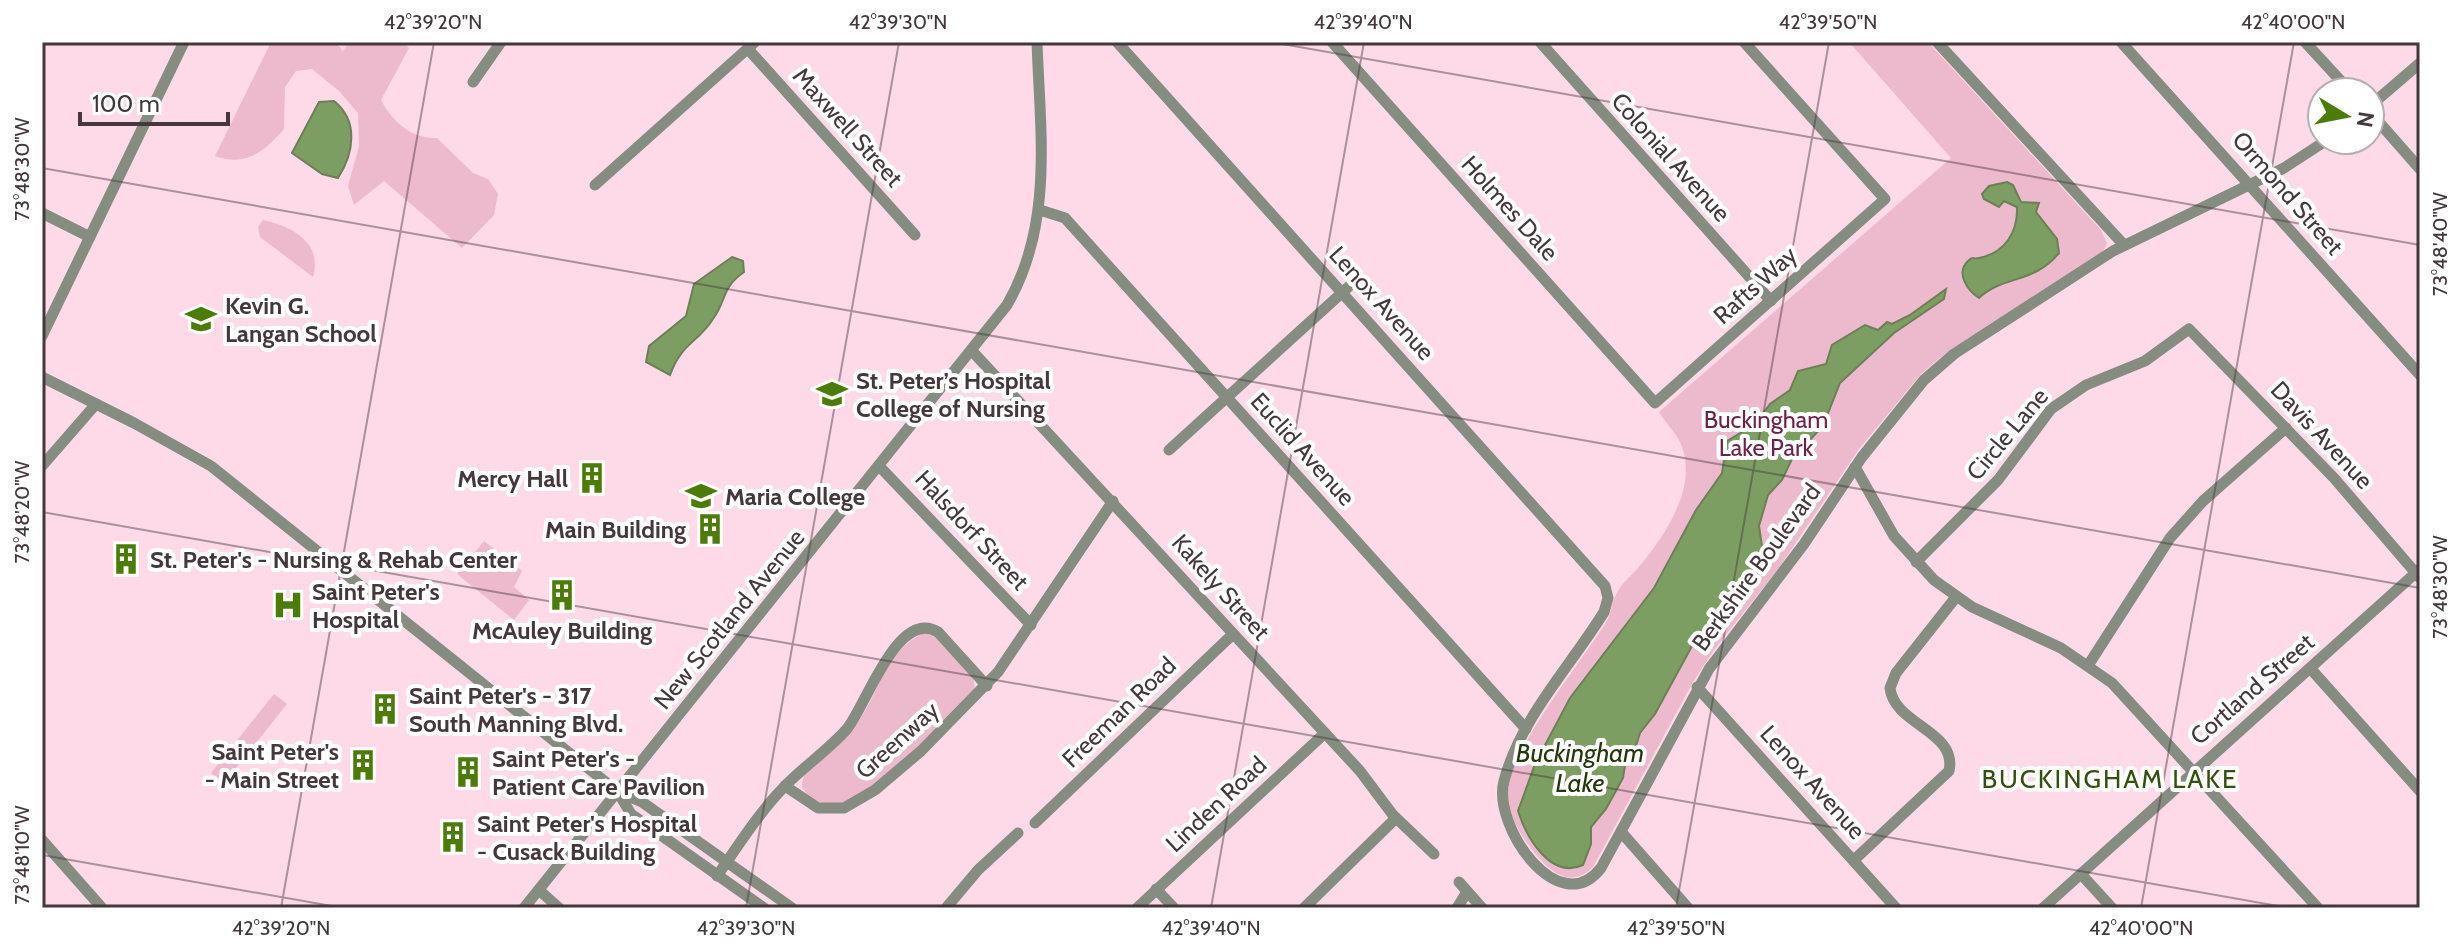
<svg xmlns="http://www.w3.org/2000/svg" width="2462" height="950" font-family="Cabin,sans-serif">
<rect width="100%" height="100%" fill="#fed9e7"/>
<g fill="#edbacd">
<path d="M271 42H335L343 51 349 42H403L409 48 381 100C393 122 411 139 437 138L473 173 488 179 498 194 494 215 462 248 384 181 354 205 348 186 359 146 358 113 339 91 312 69 296 71 285 87 284 129C264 152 246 167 215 156Z"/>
<path d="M1849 42H1928L2101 230 2107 244 2103 251 1941 357 1921 374 1859 449 1778 569 1714 650 1693 682 1593 867C1565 895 1539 860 1523 837 1514 823 1507 808 1508 791 1512 746 1580 664 1605 624 1612 613 1612 600 1618 591 1623 582 1632 575 1638 568 1665 536 1700 485 1680 442 1675 432 1665 422 1659 412L1951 158Z"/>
<path d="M263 220C291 226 323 242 313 277L260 237 258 227Z"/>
<polygon points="484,541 522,571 514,587 529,600 514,620 457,574"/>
<path d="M924 633 934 636 973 678 975 687 971 695C949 721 877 791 846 802 830 808 810 803 802 787 800 764 841 745 854 728 879 696 883 652 924 633Z"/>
<polygon points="274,694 287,704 224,783 211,773"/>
</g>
<g fill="#7d9e63" stroke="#6c7f57" stroke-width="2">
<path d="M334 101C359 121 354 153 338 178L322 174 292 153 319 102Z"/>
<path d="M2007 182 2013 185 2021 202 2039 203 2036 212 2057 239 2059 253C2034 284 2003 275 1979 298 1968 291 1955 273 1968 261 1974 255 1972 260 1979 258 2005 253 2018 232 2017 207L2004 201 1999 207 1984 199 1982 194 1989 186Z"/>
<path d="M732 257 743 261 744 272C721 288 727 300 713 319 697 344 682 342 670 375L646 362 649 346 686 316 694 284Z"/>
<path d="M1946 289 1944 299 1894 333 1840 383 1823 426 1792 459 1782 480 1768 495 1759 526 1764 560 1759 574 1730 611 1698 635 1655 714 1640 733 1636 746 1626 759 1623 778 1606 809 1591 827V844L1583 865C1550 880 1526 836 1518 811L1535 764 1570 698 1654 588 1696 510 1722 473 1727 441 1755 424 1770 404 1790 390 1798 371 1826 364 1832 345 1865 325 1878 330 1887 322 1892 324 1910 315Z"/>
</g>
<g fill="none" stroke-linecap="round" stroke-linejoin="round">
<g stroke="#858c80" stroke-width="11">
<path d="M1117 42 1605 586 1608 598 1604 612C1570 667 1521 717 1504 781 1492 826 1559 922 1601 868L1709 669 1804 544 1862 457 1924 380 1954 354 2113 251 2284 168 2327 140"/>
<polyline points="1332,42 1655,403 1885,199 1744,42"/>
<polyline points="1540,42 1771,301"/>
<polyline points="1937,42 2124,245"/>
<polyline points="2121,42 2420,375"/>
<polyline points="2305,42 2351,92"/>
<polyline points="748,49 915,235"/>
<polyline points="473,82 501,42"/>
<polyline points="2370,106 2420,63"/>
<polyline points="2370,112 2420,169"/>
<polyline points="595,185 755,42"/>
<polyline points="1040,210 1065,218 1526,729"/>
<polyline points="42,213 90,237"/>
<polyline points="42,336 184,42"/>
<polyline points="973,352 1360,771 1393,815 1434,854"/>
<polyline points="42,377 134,423 211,466 618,792 642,802 792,908"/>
<polyline points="1169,450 1356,280"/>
<polyline points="42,466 96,404"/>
<polyline points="880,467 1031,625"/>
<polyline points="1855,467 1894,536 1934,580 1972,607 2061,648 2112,683 2318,908"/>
<polyline points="1916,562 1998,480 2051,409 2086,385 2145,361 2189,329 2334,478 2420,578"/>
<polyline points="2089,664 2170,538 2203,501 2286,428"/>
<polyline points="2310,668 2420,791"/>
<polyline points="1697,687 1896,908"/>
<polyline points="785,786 818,808 844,808 875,790 921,751 998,672 1113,501"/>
<polyline points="618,792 631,814 764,908"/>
<polyline points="1035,823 1233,634"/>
<polyline points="1622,833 1688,908"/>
<polyline points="42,840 102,908"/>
<path d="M1854 860 1949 771C1958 731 1894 725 1890 688L1896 673 1956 597"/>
<polyline points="2081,874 2112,908"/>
<path d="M717 876C738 846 758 814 783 788 803 767 827 751 846 730 865 709 897 607 938 632L987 686"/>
<polyline points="1459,882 1482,908"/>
<polyline points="1156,889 1174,908"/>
<polyline points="539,890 559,908"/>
<path d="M524 908 1007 305C1054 224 1040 132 1037 42"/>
<polyline points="946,908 978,870 1018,833"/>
<polyline points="1137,908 1325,733"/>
<polyline points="1304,908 1396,818"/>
<polyline points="1457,908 1467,892"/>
<polyline points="2043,908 2420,569"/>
</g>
</g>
<path fill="none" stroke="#45373c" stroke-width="2" stroke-opacity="0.45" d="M1271 42 2420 245M42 168 2420 588M42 512 2290 908M42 855 343 908M281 908 434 42M746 908 899 42M1211 908 1364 42M1676 908 1829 42M2141 908 2294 42"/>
<defs>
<symbol id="school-bare" viewBox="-9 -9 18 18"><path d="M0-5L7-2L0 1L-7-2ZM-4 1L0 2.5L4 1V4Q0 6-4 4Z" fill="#4c7c08" stroke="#fff" stroke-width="2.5" paint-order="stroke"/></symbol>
<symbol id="university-bare" viewBox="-9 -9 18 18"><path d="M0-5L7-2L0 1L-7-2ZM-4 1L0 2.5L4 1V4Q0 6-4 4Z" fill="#4c7c08" stroke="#fff" stroke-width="2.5" paint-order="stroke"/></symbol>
<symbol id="building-bare" viewBox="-9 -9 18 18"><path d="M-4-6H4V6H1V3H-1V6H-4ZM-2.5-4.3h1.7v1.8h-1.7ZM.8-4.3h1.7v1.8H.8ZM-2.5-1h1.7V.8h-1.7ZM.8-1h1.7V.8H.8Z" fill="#4c7c08" stroke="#fff" stroke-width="2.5" paint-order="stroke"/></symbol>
<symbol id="hospital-bare" viewBox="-9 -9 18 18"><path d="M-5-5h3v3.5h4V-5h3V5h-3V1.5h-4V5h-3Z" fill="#4c7c08" stroke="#fff" stroke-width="2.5" paint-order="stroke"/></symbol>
</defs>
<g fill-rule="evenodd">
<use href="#school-bare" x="179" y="297" width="44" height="44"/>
<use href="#university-bare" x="810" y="372" width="44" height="44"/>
<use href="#building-bare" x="570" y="456" width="44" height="44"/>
<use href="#university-bare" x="679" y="474" width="44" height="44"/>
<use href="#building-bare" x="688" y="507" width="44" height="44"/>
<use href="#building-bare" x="104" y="537" width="44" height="44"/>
<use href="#building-bare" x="540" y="573" width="44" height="44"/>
<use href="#hospital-bare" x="266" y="583" width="44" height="44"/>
<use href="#building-bare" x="363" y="687" width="44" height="44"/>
<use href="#building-bare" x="341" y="743" width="44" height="44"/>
<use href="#building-bare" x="446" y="750" width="44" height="44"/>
<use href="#building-bare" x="431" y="815" width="44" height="44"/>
</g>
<g text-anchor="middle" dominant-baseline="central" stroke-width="8" stroke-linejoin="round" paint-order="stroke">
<g font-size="24" fill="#45373c" stroke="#fff">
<text transform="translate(848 127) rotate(48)">Maxwell Street</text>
<text transform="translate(1671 157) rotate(48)">Colonial Avenue</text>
<text transform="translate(2288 193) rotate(49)">Ormond Street</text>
<text transform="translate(1510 208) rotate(48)">Holmes Dale</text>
<text transform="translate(1755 285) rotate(-42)">Rafts Way</text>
<text transform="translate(1382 303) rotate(48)">Lenox Avenue</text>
<text transform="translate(2007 434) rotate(-50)">Circle Lane</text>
<text transform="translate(2322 435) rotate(47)">Davis Avenue</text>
<text transform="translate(1303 449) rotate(48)">Euclid Avenue</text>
<text transform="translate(972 530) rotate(47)">Halsdorf Street</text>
<text transform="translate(1756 567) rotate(-54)">Berkshire Boulevard</text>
<text transform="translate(1221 587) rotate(48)">Kakely Street</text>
<text transform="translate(729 619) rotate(-51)">New Scotland Avenue</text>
<text transform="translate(2252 689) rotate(-41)">Cortland Street</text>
<text transform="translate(1119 712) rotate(-44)">Freeman Road</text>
<text transform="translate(897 740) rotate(-42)">Greenway</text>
<text transform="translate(1813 782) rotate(48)">Lenox Avenue</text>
<text transform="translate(1216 804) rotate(-43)">Linden Road</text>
</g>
<g font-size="24" font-weight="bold" fill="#45373c" stroke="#fff" text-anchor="start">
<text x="225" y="305">Kevin G.<tspan x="225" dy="28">Langan School</tspan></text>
<text x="856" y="380">St. Peter’s Hospital<tspan x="856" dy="28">College of Nursing</tspan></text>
<text x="568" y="478" text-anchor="end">Mercy Hall</text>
<text x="725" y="496">Maria College</text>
<text x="686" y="529" text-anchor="end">Main Building</text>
<text x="150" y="559">St. Peter's - Nursing &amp; Rehab Center</text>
<text x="312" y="591">Saint Peter's<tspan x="312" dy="28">Hospital</tspan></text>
<text x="562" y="630" text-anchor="middle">McAuley Building</text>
<text x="409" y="695">Saint Peter's - 317<tspan x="409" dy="28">South Manning Blvd.</tspan></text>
<text x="339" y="751" text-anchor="end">Saint Peter's<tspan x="339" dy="28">- Main Street</tspan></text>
<text x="492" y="758">Saint Peter's -<tspan x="492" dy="28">Patient Care Pavilion</tspan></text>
<text x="477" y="823">Saint Peter's Hospital<tspan x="477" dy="28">- Cusack Building</tspan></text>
</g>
<g font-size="24" fill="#701f47" stroke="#fff">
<text x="1766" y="419">Buckingham<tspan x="1766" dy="28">Lake Park</tspan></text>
</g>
<g font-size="26" font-style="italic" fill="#22370b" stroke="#fff">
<text x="1580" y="753">Buckingham<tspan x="1580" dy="30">Lake</tspan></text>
</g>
<g font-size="26" letter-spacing="2" fill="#31510d" stroke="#fff">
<text x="2110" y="779">BUCKINGHAM LAKE</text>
</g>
</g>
<rect width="2462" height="950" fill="none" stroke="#ffffff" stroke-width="88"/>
<g transform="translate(2346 116) rotate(100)"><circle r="38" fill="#ffffff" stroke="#b5afb1" stroke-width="2"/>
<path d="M0-6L14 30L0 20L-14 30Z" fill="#4c7c08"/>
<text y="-12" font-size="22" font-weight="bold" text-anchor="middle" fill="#45373c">N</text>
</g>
<path d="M80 112v12h148v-12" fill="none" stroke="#45373c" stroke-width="4"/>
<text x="92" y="112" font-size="24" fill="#45373c" stroke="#ffffff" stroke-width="6" paint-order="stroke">100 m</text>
<rect x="44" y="44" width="2374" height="862" fill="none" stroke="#45373c" stroke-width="3"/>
<g font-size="20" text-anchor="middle" fill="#45373c">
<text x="433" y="29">42°39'20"N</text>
<text x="898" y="29">42°39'30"N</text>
<text x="1363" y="29">42°39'40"N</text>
<text x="1828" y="29">42°39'50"N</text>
<text x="2293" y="29">42°40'00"N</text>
<text transform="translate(22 169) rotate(-90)" y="7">73°48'30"W</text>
<text transform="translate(2440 244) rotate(-90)" y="7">73°48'40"W</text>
<text transform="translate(22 512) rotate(-90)" y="7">73°48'20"W</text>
<text transform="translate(2440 587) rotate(-90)" y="7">73°48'30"W</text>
<text transform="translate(22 855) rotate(-90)" y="7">73°48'10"W</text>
<text x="281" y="935">42°39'20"N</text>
<text x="746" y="935">42°39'30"N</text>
<text x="1211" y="935">42°39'40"N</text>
<text x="1676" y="935">42°39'50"N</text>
<text x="2141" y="935">42°40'00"N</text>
</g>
</svg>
